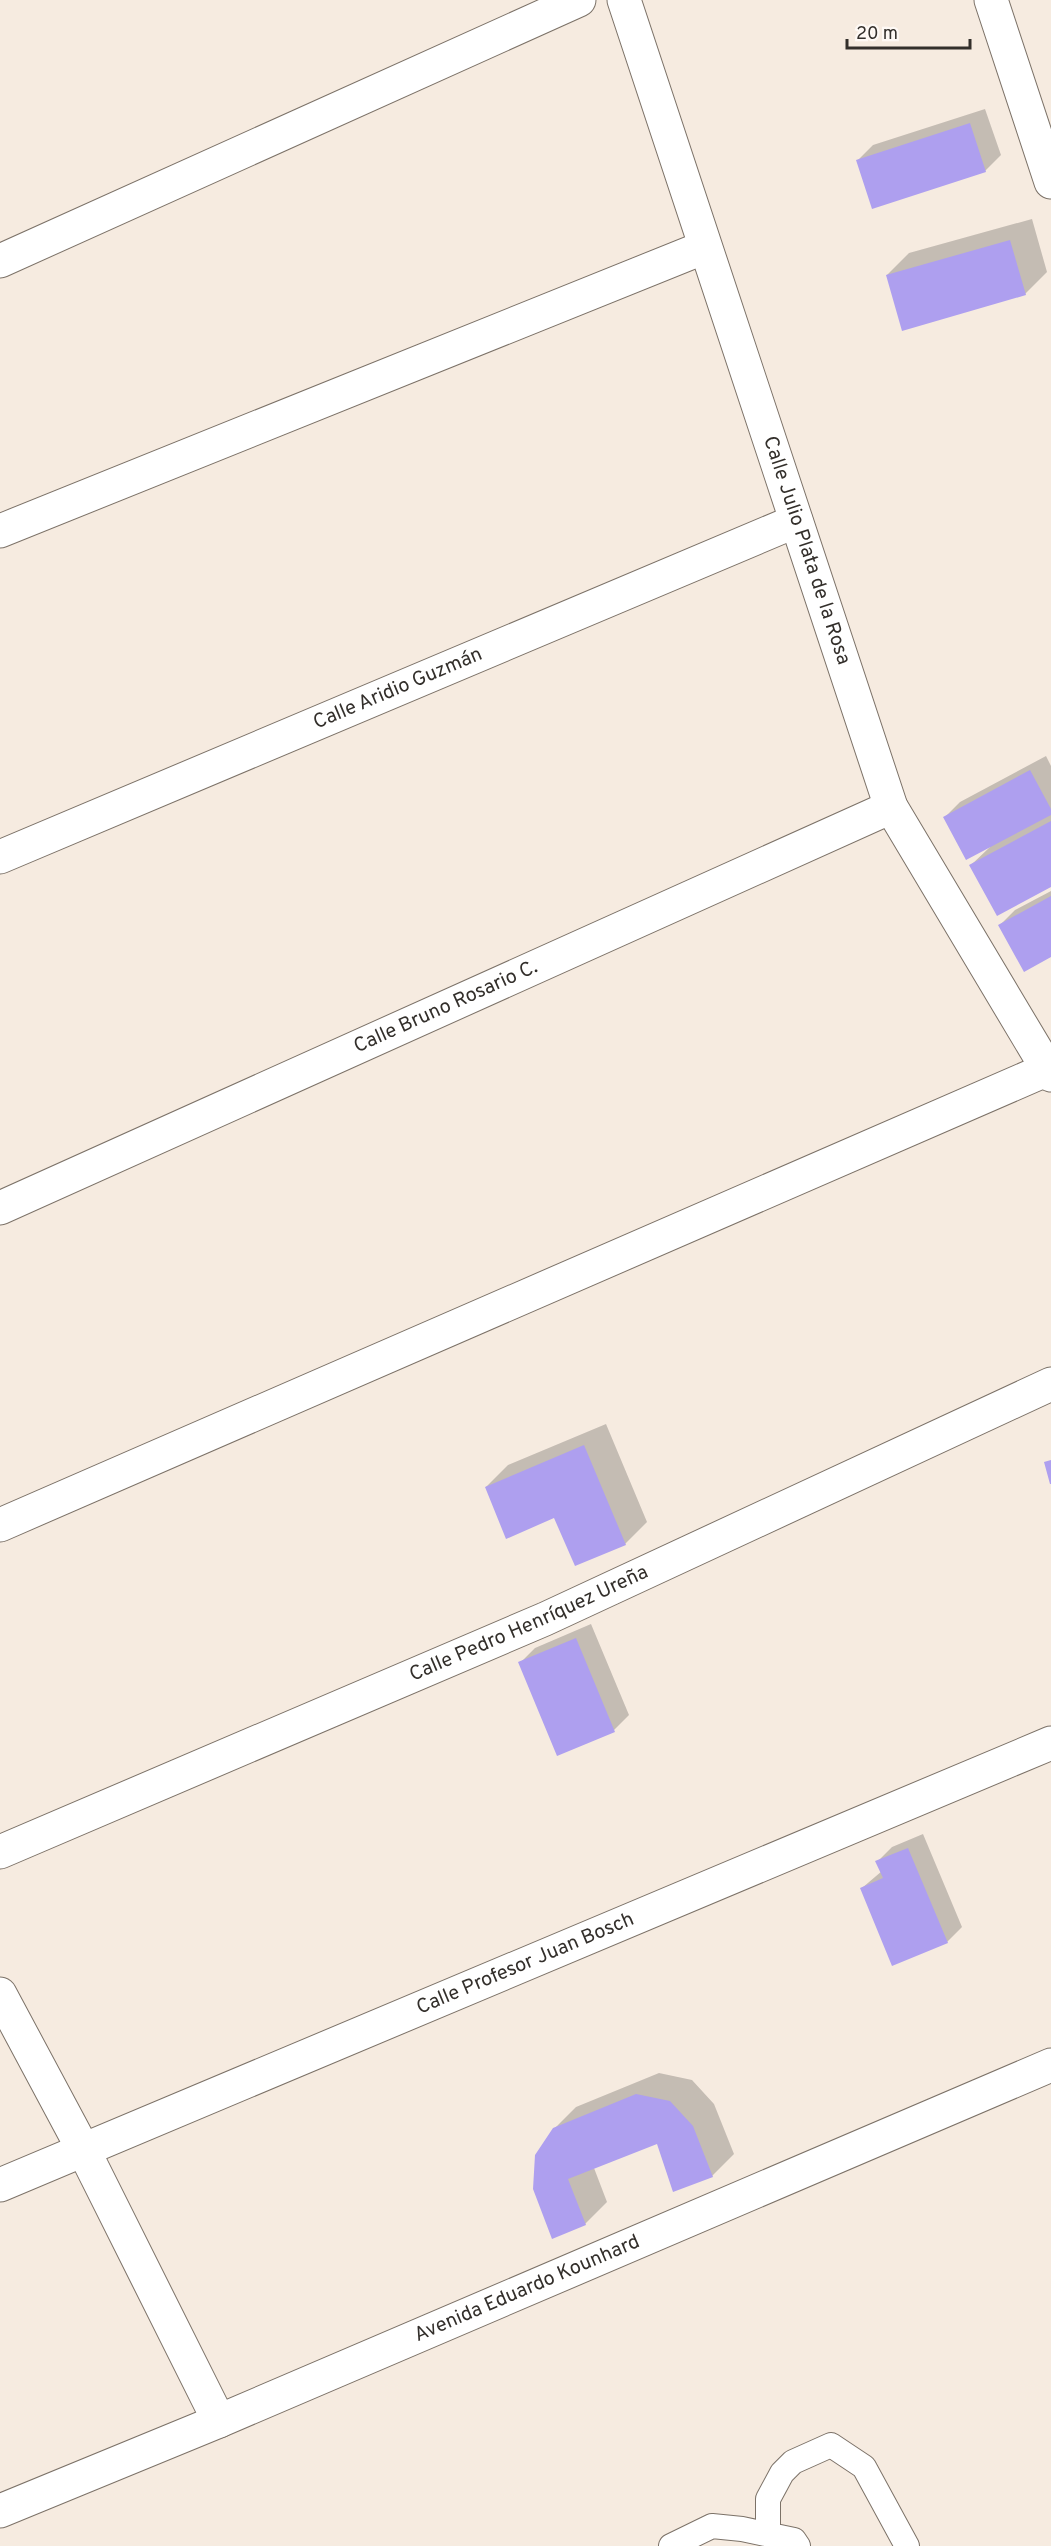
<svg xmlns="http://www.w3.org/2000/svg" width="1051" height="2546" font-family="Overpass,sans-serif">
<style>
.shadow{fill:#0003}
.building{fill:#ae9fef}
.lines{fill:none;stroke-linecap:round;stroke-linejoin:round}
.service-casing{stroke:#7c7268;stroke-width:26}
.minor-casing{stroke:#7c7268;stroke-width:35}
.service{stroke:#fff;stroke-width:24}
.minor{stroke:#fff;stroke-width:33}
.labels{text-anchor:middle;dominant-baseline:central;stroke-width:6;stroke-linejoin:round;paint-order:stroke}
.street-label{font-size:20px;fill:#332f2b;stroke:#fef9f5}
</style>
<rect width="100%" height="100%" fill="#f6ebe0"/>
<path class="shadow" d="M985 109 1001 155 985 171 858 160 873 145Z
M1032 219 1047 272 1025 294 887 275 909 253Z
M1046 756 1051 766V886L971 865 990 847 945 817 960 802Z
M1051 891V956L1000 925 1015 910Z
M606 1424 647 1522 625 1544 486 1487 508 1465Z
M591 1624 629 1715 614 1730 520 1663 535 1648Z
M923 1834 962 1927 947 1942 862 1888 882 1871 877 1862 892 1847Z
M659 2073 692 2080 714 2104 734 2154 712 2176 658 2142 594 2168 607 2202 585 2224 553 2237 554 2129 576 2107Z"/>
<path class="building" d="M970 123 986 172 872 209 856 160Z
M1010 240 1026 295 902 331 886 275Z
M1030 770 1051 809V815L966 860 943 817Z
M1051 821V887L997 916 969 865Z
M1051 896V957L1024 972 998 925Z
M584 1445 626 1545 575 1566 554 1518 506 1539 485 1487Z
M1051 1460V1484H1050L1044 1462Z
M576 1638 615 1732 557 1756 518 1662Z
M908 1848 948 1943 892 1966 860 1888 883 1878 875 1861Z
M636 2094 670 2101 693 2126 713 2177 673 2192 657 2144 568 2179 586 2225 552 2239 533 2189 535 2155 553 2128Z"/>
<g class="lines">
<defs>
<path id="service" d="M768 2534V2499L782 2473 793 2462 831 2445 864 2467 907 2546
M671 2546 712 2526 742 2529 794 2540 798 2546"/>
<g id="minor">
<path id="s1" d="M624 0 891 807 1051 1075"/>
<path d="M991 0 1051 182"/>
<path d="M0 261 579 0"/>
<path d="M0 531 705 247"/>
<path id="s2" d="M0 857 796 521"/>
<path id="s3" d="M0 1208 891 807"/>
<path d="M0 1525 1048 1069"/>
<path id="s4" d="M0 1852 545 1619 1051 1384"/>
<path d="M0 1994 84 2151 219 2421"/>
<path id="s5" d="M0 2185 1051 1743"/>
<path id="s6" d="M0 2511 219 2421 1051 2065"/>
</g>
</defs>
<use href="#service" class="service-casing"/>
<use href="#minor" class="minor-casing"/>
<use href="#service" class="service"/>
<use href="#minor" class="minor"/>
</g>
<g class="labels">
<g class="street-label">
<text stroke="none"><textPath href="#s1" startOffset="580">Calle Julio Plata de la Rosa</textPath></text>
<text stroke="none"><textPath href="#s2" startOffset="432">Calle Aridio Guzmán</textPath></text>
<text stroke="none"><textPath href="#s3" startOffset="489">Calle Bruno Rosario C.</textPath></text>
<text stroke="none"><textPath href="#s4" startOffset="576">Calle Pedro Henríquez Ureña</textPath></text>
<text stroke="none"><textPath href="#s5" startOffset="570">Calle Profesor Juan Bosch</textPath></text>
<text stroke="none"><textPath href="#s6" startOffset="572">Avenida Eduardo Kounhard</textPath></text>
</g>
</g>
<path d="M847 39v9h123v-9" fill="none" stroke="#332f2b" stroke-width="3"/>
<text x="856" y="39" font-size="18" fill="#332f2b" stroke="#fef9f5" stroke-width="4.5" paint-order="stroke">20 m</text>
</svg>
